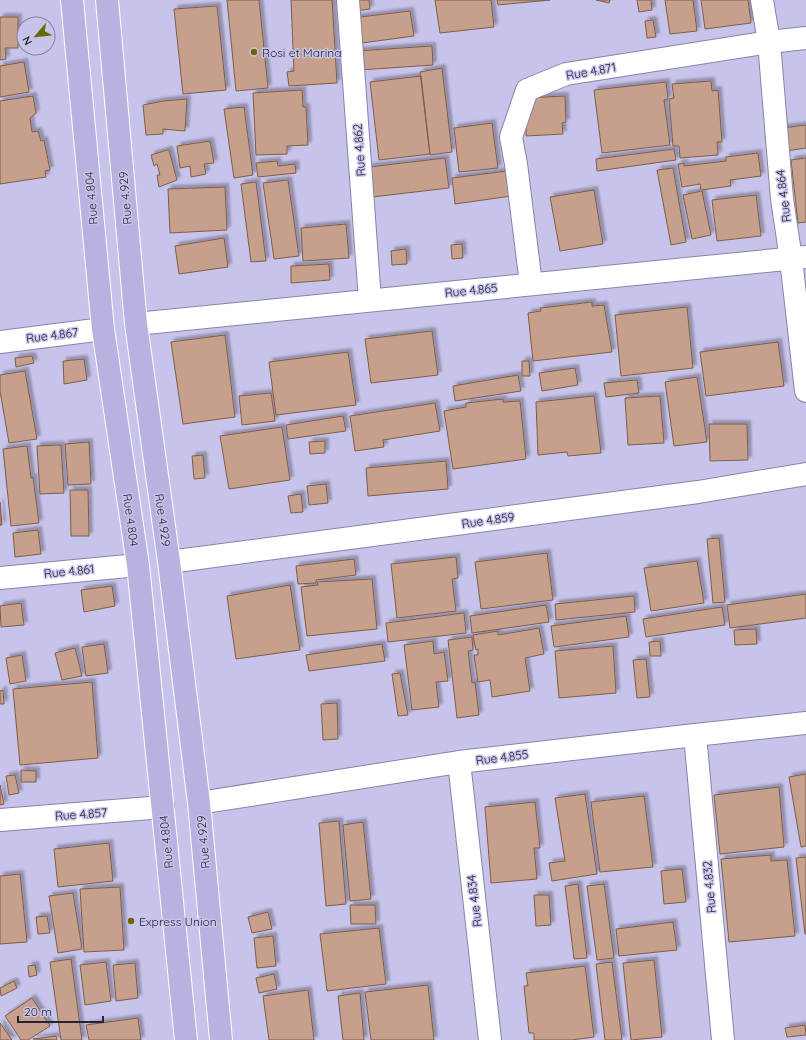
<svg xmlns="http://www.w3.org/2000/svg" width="806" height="1040" font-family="Quicksand,sans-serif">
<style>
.building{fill:#c7a08c;stroke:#7f5c49;filter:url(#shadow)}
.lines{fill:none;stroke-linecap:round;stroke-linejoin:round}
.street-casing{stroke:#8783a8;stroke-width:24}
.primary-casing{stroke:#fff;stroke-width:24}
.street{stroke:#fff;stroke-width:22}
.primary{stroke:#b9b2e1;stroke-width:22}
.poi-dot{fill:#696802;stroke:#c7c4eb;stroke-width:1.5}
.labels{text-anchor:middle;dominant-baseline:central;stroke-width:3;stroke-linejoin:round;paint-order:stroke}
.poi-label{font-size:12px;fill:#262433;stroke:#c7c4eb;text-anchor:start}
.street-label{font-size:12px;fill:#262433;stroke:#c7c4eb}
</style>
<defs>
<filter id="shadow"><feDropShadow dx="3.5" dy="-3.5" stdDeviation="1" flood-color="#0004"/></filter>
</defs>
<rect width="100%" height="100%" fill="#c7c4eb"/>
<path class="building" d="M227 0H259L268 88 236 91Z
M291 0H332L337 83 289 86 287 72 294 71Z
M353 0H369L370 9 355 11Z
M435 0H491L494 27 440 33Z
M497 0H550L498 5Z
M596 0H610L609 3Z
M637 0H651L652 10 639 12Z
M665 0H693L697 31 670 34Z
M701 0H748L751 23 705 29Z
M217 6 226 90 183 94 174 9Z
M410 11 414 36 354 44 352 18Z
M0 17H18V48H5L6 59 0 60Z
M653 20 656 37 647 38 645 21Z
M432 46 433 65 359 70 357 51Z
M24 62 29 92 0 97V66Z
M442 68 452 152 430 155 420 72Z
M421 76 430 154 379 160 370 82Z
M711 81 712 91 718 90 722 142H717L718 155 680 158 679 146H673L669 99 674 98 672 84Z
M666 82 668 99 664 100 670 145 602 153 594 90Z
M302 90 303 107H306L308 145 287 146V154L256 155 253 93Z
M33 96 36 113 30 118 32 132 38 131 41 141 44 140 50 170 45 171 46 177 0 184V101Z
M565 96 566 122 562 123 563 134 526 136V98Z
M187 99 185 131 163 129V134L146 135 143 105 163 101Z
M244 107 253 175 234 178 224 109Z
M492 123 498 168 459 172 454 128Z
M806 125V148L786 151 783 128Z
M210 141 214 163 204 164 206 174 191 177 190 166 180 168 177 146Z
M674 149 676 160 597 171 596 159Z
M167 150H169L177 180 159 187 157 175H160L157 164 154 166 151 155Z
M758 153 761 176 730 180 731 186 701 190 700 184 682 187 678 164 684 163V166L726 161V157Z
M445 158 449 188 372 197 369 167Z
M806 158V222L798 223 791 160Z
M277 161 278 166 295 164 296 173 258 177 256 163Z
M673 168 686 242 671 245 657 170Z
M515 170 518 195 455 204 452 178Z
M288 180 299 256 274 259 263 183Z
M256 182 266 261 251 262 241 184Z
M225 187 227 230 170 233 168 189Z
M594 190 603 244 560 251 550 197Z
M702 191 711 235 692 239 683 195Z
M756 195 761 236 717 241 712 200Z
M346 224 349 258 303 261 301 228Z
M224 238 228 267 179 274 175 246Z
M462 244 463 258 452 259 451 245Z
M406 249 407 264 392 265 391 251Z
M329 264 330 280 291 283V266Z
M592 302V306L604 305 612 352 533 361 528 313 541 311 540 308Z
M687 307 693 368 621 376 615 315Z
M432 331 438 375 371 383 365 339Z
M225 335 235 417 183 424 171 342Z
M778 342 784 386 706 396 700 352Z
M348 352 356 405 276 415 269 362Z
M32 356 34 363 16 367 15 358Z
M84 359 87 380 64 384 63 361Z
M522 361H529L530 376H522Z
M575 368 578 385 542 391 539 373Z
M25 371 37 439 9 443 0 391V375Z
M518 375 521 391 455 401 453 386Z
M697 377 707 442 674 446 665 382Z
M637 380 639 393 606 397 604 383Z
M271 393 275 421 242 425 239 396Z
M594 396 601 453 568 456 567 452 538 455 536 402Z
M660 396 664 443 628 445 625 398Z
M503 399V402L520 401 526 459 453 469 444 411 466 407V403Z
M435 403 440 431 383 440 384 447 355 451 350 416Z
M343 416 346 431 288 439 286 425Z
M709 424H747L748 460 710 461Z
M282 427 290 480 229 489 220 436Z
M325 441V453L310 454 309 442Z
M89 442 91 484 68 485 65 444Z
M61 445 64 493 40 494 37 446Z
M27 446 31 478 33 477 39 523 11 526 3 449Z
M203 455 205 478 194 479 192 456Z
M446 461 448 489 368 496 366 468Z
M326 484 328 503 309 505 307 486Z
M70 490H88L89 536H71Z
M301 494 303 512 291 513 288 496Z
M0 502 2 525H0Z
M38 530 41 554 15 557 13 533Z
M719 538 725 602 713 603 707 539Z
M547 553 553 600 481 609 475 562Z
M456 557 458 578 452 579 456 611 397 618 391 564Z
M354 559 356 575 316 580V583L298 584 296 566Z
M697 561 704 603 651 611 644 568Z
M372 579 377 629 307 636 301 587 318 585 317 582Z
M290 585 300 650 236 659 227 596Z
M112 586 115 606 84 612 81 590Z
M806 594V618L730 628 727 605Z
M634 596 635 612 556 620 555 604Z
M21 603 24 625 1 627 0 606Z
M546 605 549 622 472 633 470 616Z
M722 607 725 625 646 637 643 619Z
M464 613 466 633 388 642 386 623Z
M626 616 629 637 554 647 551 626Z
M539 628 544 654 525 658 530 691 492 697 490 680 478 682 474 655H478V649L476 650 473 635 498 631V635Z
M756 629 757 644 735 645 734 630Z
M472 637 473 650 468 651 472 683 475 682 479 715 457 718 448 640Z
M433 641 434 654 444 652 448 681 436 682 439 707 412 710 404 645Z
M660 641 661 656H650L649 642Z
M104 644 108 673 86 676 82 647Z
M382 644 385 661 309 671 306 655Z
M613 646 616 693 559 698 555 651Z
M75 648 82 676 62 680 55 653Z
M22 655 26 681 10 684 6 658Z
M646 659 650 697 637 698 633 660Z
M400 673 408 715 398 716 392 674Z
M92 682 98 758 20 765 13 689Z
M3 690 4 704H0V691Z
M337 703 338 739 323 740 321 704Z
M21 770 36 771V782H21Z
M806 774V846L801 847 789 777Z
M15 775 19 793 9 795 6 776Z
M0 785 4 804 0 805Z
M779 787 784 847 720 854 714 795Z
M585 794 597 874 552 881 549 863 565 861 555 798Z
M644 796 653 867 600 872 591 802Z
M535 802 540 848H534L537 879 491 883 485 807Z
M339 821 346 904 326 906 319 823Z
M363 822 371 899 350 901 343 825Z
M109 843 113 881 58 887 54 849Z
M771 855V861L787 860 795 936 729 942 721 859Z
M806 857V934H805L796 858Z
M682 869 686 902 664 904 661 871Z
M20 874 27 942 0 944V876Z
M578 884 587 958 574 959 565 886Z
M604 884 614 958 597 960 587 886Z
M120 887 124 950 84 952 80 889Z
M73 893 82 949 58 953 49 896Z
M534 895H549L551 925 536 926Z
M350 905H375L376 924H351Z
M268 912 272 929 252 933 248 917Z
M47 916 50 933 38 934 36 917Z
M673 922 677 950 619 956 616 929Z
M379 928 386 984 327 991 320 934Z
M273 936 276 966 257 968 254 938Z
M71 959 82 1040H61L50 962Z
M654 960 662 1037 631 1040 623 963Z
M106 962 111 1001 85 1005 80 965Z
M612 962 622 1040H605L596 964Z
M135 963 138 998 116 1001 113 965Z
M35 965 37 975 29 977 28 966Z
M585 966 594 1037 572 1040H534V1033H529L524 986H528L526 973Z
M274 974 277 989 259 993 256 978Z
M14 981 17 988 1 996 0 988Z
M428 985 434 1040H371L365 992Z
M308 990 314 1040H269L263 996Z
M360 993 364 1040H343L338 996Z
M32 998 50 1026 28 1040H21L5 1016Z
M138 1018 141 1040H89L86 1025Z
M0 1023 12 1040H0Z
M805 1025 806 1035 787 1037 785 1028Z
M56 1036 57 1040 33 1039Z"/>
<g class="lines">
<defs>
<path id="street" d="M348 0 370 300
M762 0 769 42 782 199 791 259 806 391
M531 284 516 164 511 137 527 90 566 74 769 42 806 38
M136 324 806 257
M0 342 103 329
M169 562 698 492 806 474
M0 578 138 565
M695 735 723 1040
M459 762 490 1040
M199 803 459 762 695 735 806 723
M0 820 163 807"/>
<path id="primary" d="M72 0 103 329 138 565 186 1040
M107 0 136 324 169 562 199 803 221 1040"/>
</defs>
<use href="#street" class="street-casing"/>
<use href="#primary" class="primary-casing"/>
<use href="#street" class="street"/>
<use href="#primary" class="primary"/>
</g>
<g class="poi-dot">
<circle cx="254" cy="52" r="4"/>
<circle cx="131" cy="921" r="4"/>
</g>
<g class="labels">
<g class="poi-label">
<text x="262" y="52">Rosi et Marina</text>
<text x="139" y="921">Express Union</text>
</g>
<g class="street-label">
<text transform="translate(591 71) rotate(-10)">Rue 4.871</text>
<text transform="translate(359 150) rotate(-94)">Rue 4.862</text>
<text transform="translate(783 196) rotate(-97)">Rue 4.864</text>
<text transform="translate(91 198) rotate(-95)">Rue 4.804</text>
<text transform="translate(125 198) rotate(-95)">Rue 4.929</text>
<text transform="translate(471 290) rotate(-6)">Rue 4.865</text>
<text transform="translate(52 335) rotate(-7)">Rue 4.867</text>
<text transform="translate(131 520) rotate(82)">Rue 4.804</text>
<text transform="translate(163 520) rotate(82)">Rue 4.929</text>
<text transform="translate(488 520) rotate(-8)">Rue 4.859</text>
<text transform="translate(69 571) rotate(-6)">Rue 4.861</text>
<text transform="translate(502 757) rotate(-7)">Rue 4.855</text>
<text transform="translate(81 814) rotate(-4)">Rue 4.857</text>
<text transform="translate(166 842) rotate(-96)">Rue 4.804</text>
<text transform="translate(203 842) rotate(-95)">Rue 4.929</text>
<text transform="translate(709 887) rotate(-95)">Rue 4.832</text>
<text transform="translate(474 901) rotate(-97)">Rue 4.834</text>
</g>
</g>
<g transform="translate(36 36) rotate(242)"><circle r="19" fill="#c7c4eb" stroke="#8784a1"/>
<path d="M0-3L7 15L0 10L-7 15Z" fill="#696802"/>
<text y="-6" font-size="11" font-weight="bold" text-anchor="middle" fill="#262433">N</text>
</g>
<path d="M18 1016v6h85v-6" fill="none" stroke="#262433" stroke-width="2"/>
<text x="24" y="1016" font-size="12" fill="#262433" stroke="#c7c4eb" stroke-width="3" paint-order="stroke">20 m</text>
</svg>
